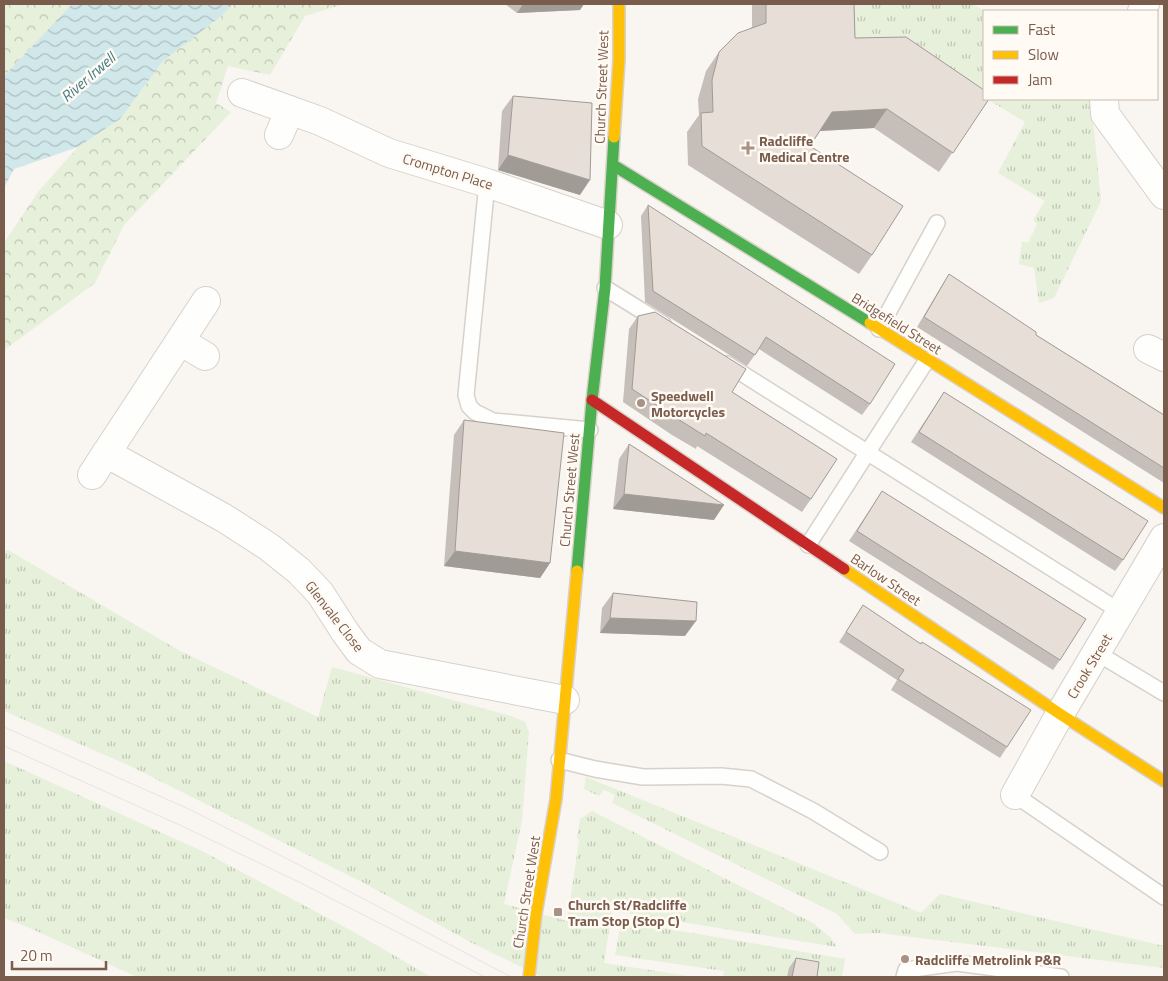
<svg xmlns="http://www.w3.org/2000/svg" width="1168" height="981" font-family="'Titillium Web',sans-serif">
<style>
.grass{fill:url(#grass-tufts)}
.forest{fill:url(#forest-crowns)}
.water{fill:url(#water-waves)}
.lines{fill:none;stroke-linecap:round;stroke-linejoin:round}
.lane-casing{stroke:#d7d1cb;stroke-width:18}
.street-casing{stroke:#d7d1cb;stroke-width:30}
.fast-casing{stroke:#d9d2cb;stroke-width:14}
.slow-casing{stroke:#d9d2cb;stroke-width:14}
.jam-casing{stroke:#d9d2cb;stroke-width:14}
.lane{stroke:#fefefd;stroke-width:15}
.street{stroke:#fefefd;stroke-width:28}
.fast{stroke:#4caf50;stroke-width:11}
.slow{stroke:#ffc107;stroke-width:11}
.jam{stroke:#c62828;stroke-width:11}
.tram{stroke:#e6e3e7;stroke-width:1}
.wall{fill:#c6bfb9}
.shaded-wall{fill:#a19b96}
.building{fill:#e6ded7;stroke:#a19b96}
.poi-dot{fill:#a69286;stroke:#fffaf3;stroke-width:2}
.labels{text-anchor:middle;dominant-baseline:central;stroke-width:5;stroke-linejoin:round;paint-order:stroke}
.street-label{font-size:14px;fill:#7a5c4d;stroke:#fffaf3}
.poi-label{font-size:14px;font-weight:bold;fill:#7a5c4d;stroke:#fffaf3;text-anchor:start}
.water-label{font-size:15px;font-style:italic;fill:#437c86;stroke:#fffaf3}
</style>
<defs>
<pattern id="grass-tufts" width="24" height="20" patternUnits="userSpaceOnUse" patternTransform="scale(1.25)"><rect width="24" height="20" fill="#e7f0db"/><path d="M3 7l-1-3M5 7V3M7 7l1-3M15 17l-1-3M17 17v-4M19 17l1-3" fill="none" stroke="#c0c6b4"/></pattern>
<pattern id="forest-crowns" width="20" height="18" patternUnits="userSpaceOnUse" patternTransform="scale(1.25)"><rect width="20" height="18" fill="#e7f0db"/><path d="M2 6a3 3 0 1 1 6 0M12 15a3 3 0 1 1 6 0" fill="none" stroke="#c0c6b4"/></pattern>
<pattern id="water-waves" width="16" height="10" patternUnits="userSpaceOnUse" patternTransform="scale(1.25)"><rect width="16" height="10" fill="#d0e8ea"/><path d="M0 5q4-4 8 0t8 0" fill="none" stroke="#aebfc0"/></pattern>
</defs>
<rect width="100%" height="100%" fill="#f9f5f0"/>
<path class="grass" d="M841 4H973L985 11 984 97 841 50Z
M987 99H1091L1101 201 1054 298 1039 303 1034 268 1019 264 1022 241 1028 243 1037 224 1033 220 1045 201 998 173 1025 122Z
M8 550 180 651 318 717 332 667 511 716 525 722 529 732 522 821 504 904 567 921 579 841 577 837 580 819 592 811 813 923 830 937 837 947 612 911 604 963 695 977H542L470 942 364 883 128 765 4 711V551Z
M4 761 202 851 352 931 431 977H137L32 929 4 918Z
M586 777 921 913 940 894 1164 946V968L879 933 855 934 837 914 612 803 615 795 604 790 599 796 584 789Z
M621 921 845 959 842 977H723L724 971 615 955Z"/>
<path class="forest" d="M4 4H72L4 76Z
M233 4H344L305 16 270 75 228 66 216 103 231 112 124 225 95 283 7 348 4 352V243L38 192 78 147 120 119 163 61 220 17Z"/>
<path class="water" d="M72 4H233L220 17 163 61 120 119 78 147 14 169 4 188V76Z"/>
<g class="lines">
<defs>
<path id="lane" d="M487 183 466 395 469 406 475 412 493 421 590 430
M605 288 663 324
M879 329 937 223
M727 364 1121 612
M808 545 927 360
M1097 653 1164 693
M559 760 595 769 643 777 721 776 751 779 813 811 880 852
M1015 795 1164 897
M904 977 906 970 957 963 1061 977"/>
<path id="street" d="M1142 11 1145 4
M242 93 320 121 389 153 487 183 608 225
M1104 99 1105 114 1164 195
M279 135 290 110
M180 341 205 356
M1148 349 1164 357
M106 453 224 518 269 547 299 571 320 593 345 632 359 651 380 664 565 700
M92 475 206 301
M1015 795 1060 714 1164 538"/>
<path id="fast" d="M613 165 870 323
M577 571 592 400 605 288 614 137"/>
<path id="slow" d="M614 137 619 60V4
M870 323 1164 508
M844 569 1060 714 1164 781
M529 977 536 914 556 799 577 571"/>
<path id="jam" d="M592 400 844 569"/>
</defs>
<use href="#lane" class="lane-casing"/>
<use href="#street" class="street-casing"/>
<use href="#fast" class="fast-casing"/>
<use href="#slow" class="slow-casing"/>
<use href="#jam" class="jam-casing"/>
<use href="#lane" class="lane"/>
<use href="#street" class="street"/>
<use href="#fast" class="fast"/>
<use href="#slow" class="slow"/>
<use href="#jam" class="jam"/>
<path class="tram" d="M4 727 191 810 309 870 511 977
M4 746 184 827 301 883 485 977"/>
</g>
<path class="wall" d="M505 4H584L580 10 517 13Z
M752 4H854L855 38 989 99 939 172 874 128 820 131 810 146 872 255 859 274 688 165 687 132 699 115 698 99 706 71 719 52 752 27Z
M513 96 580 195 498 170 502 111Z
M648 205 870 404 862 415 759 349 747 366 645 302 641 216Z
M949 274 1036 335 1164 415V483L917 327 942 285Z
M638 316 732 392 811 499 802 512 697 446 696 449 672 435 623 402 629 329Z
M944 392 1123 560 1115 571 911 442Z
M464 420 550 563 540 578 444 566 454 435Z
M629 444 714 520 613 509 619 459Z
M882 491 1060 660 1053 670 849 541Z
M613 593 685 636 600 633 602 608Z
M863 605 1007 747 1000 758 891 690 897 680 839 642Z
M796 958 817 977H787L789 968Z"/>
<path class="shaded-wall" d="M523 4H584L580 10 517 13Z
M887 109 874 128 819 131 832 112Z
M508 155 590 180 580 195 498 170Z
M624 494 724 505 714 520 613 509Z
M455 551 550 563 540 578 444 566Z
M610 618 696 621 685 636 600 633Z"/>
<path class="building" d="M766 4H854L855 38 906 37 984 90V99H989L953 153 887 109 832 112 810 146 903 206 872 255 702 146 701 113 713 112 712 80 719 52 738 33 766 23Z
M513 96 592 103 590 180 508 155Z
M648 205 895 364 870 404 766 337 755 355 653 291Z
M949 274 1036 332V335L1164 415V468L924 317Z
M655 312 746 369 732 392 837 459 811 499 706 433 705 436 681 421 632 389 638 316Z
M944 392 1148 521 1123 560 919 432Z
M464 420 564 433 550 563 455 551Z
M629 444 724 505 624 494Z
M882 491 1086 619 1060 660 857 531Z
M613 593 697 602 696 621 610 618Z
M863 605 921 644 922 642 1031 710 1007 747 898 679 904 670 846 632Z
M796 958 819 962 817 977H792Z"/>
<g class="poi-dot">
<path d="M745.5 140.5h5v5h5v5h-5v5h-5v-5h-5v-5h5z"/>
<circle cx="641" cy="403" r="5"/>
<rect x="553" y="907" width="10" height="10" rx="2.5"/>
<circle cx="905" cy="959" r="5"/>
</g>
<g class="labels">
<g class="street-label">
<text transform="translate(601 87) rotate(-88)">Church Street West</text>
<text transform="translate(448 171) rotate(17)">Crompton Place</text>
<text transform="translate(897 323) rotate(32)">Bridgefield Street</text>
<text transform="translate(569 490) rotate(-85)">Church Street West</text>
<text transform="translate(886 579) rotate(34)">Barlow Street</text>
<text transform="translate(335 616) rotate(52)">Glenvale Close</text>
<text transform="translate(1089 666) rotate(-59)">Crook Street</text>
<text transform="translate(526 892) rotate(-81)">Church Street West</text>
</g>
<g class="poi-label">
<text x="759" y="140">Radcliffe<tspan x="759" dy="16">Medical Centre</tspan></text>
<text x="651" y="395">Speedwell<tspan x="651" dy="16">Motorcycles</tspan></text>
<text x="568" y="904">Church St/Radcliffe<tspan x="568" dy="16">Tram Stop (Stop C)</tspan></text>
<text x="915" y="959">Radcliffe Metrolink P&amp;R</text>
</g>
<g class="water-label">
<text transform="translate(88 77) rotate(-41)">River Irwell</text>
</g>
</g>
<rect width="1168" height="981" fill="none" stroke="#7a5c4d" stroke-width="10"/>
<rect x="983" y="10" width="175" height="90" fill="#fffaf3" stroke="#cabbb1"/>
<rect x="993" y="26" width="25" height="8" fill="#4caf50" stroke="#cabbb1"/>
<text x="1028" y="35" font-size="15" fill="#7a5c4d">Fast</text>
<rect x="993" y="51" width="25" height="8" fill="#ffc107" stroke="#cabbb1"/>
<text x="1028" y="60" font-size="15" fill="#7a5c4d">Slow</text>
<rect x="993" y="76" width="25" height="8" fill="#c62828" stroke="#cabbb1"/>
<text x="1028" y="85" font-size="15" fill="#7a5c4d">Jam</text>
<path d="M12 961v8h94v-8" fill="none" stroke="#7a5c4d" stroke-width="2.5"/>
<text x="20" y="961" font-size="15" fill="#7a5c4d" stroke="#fffaf3" stroke-width="4" paint-order="stroke">20 m</text>
</svg>
